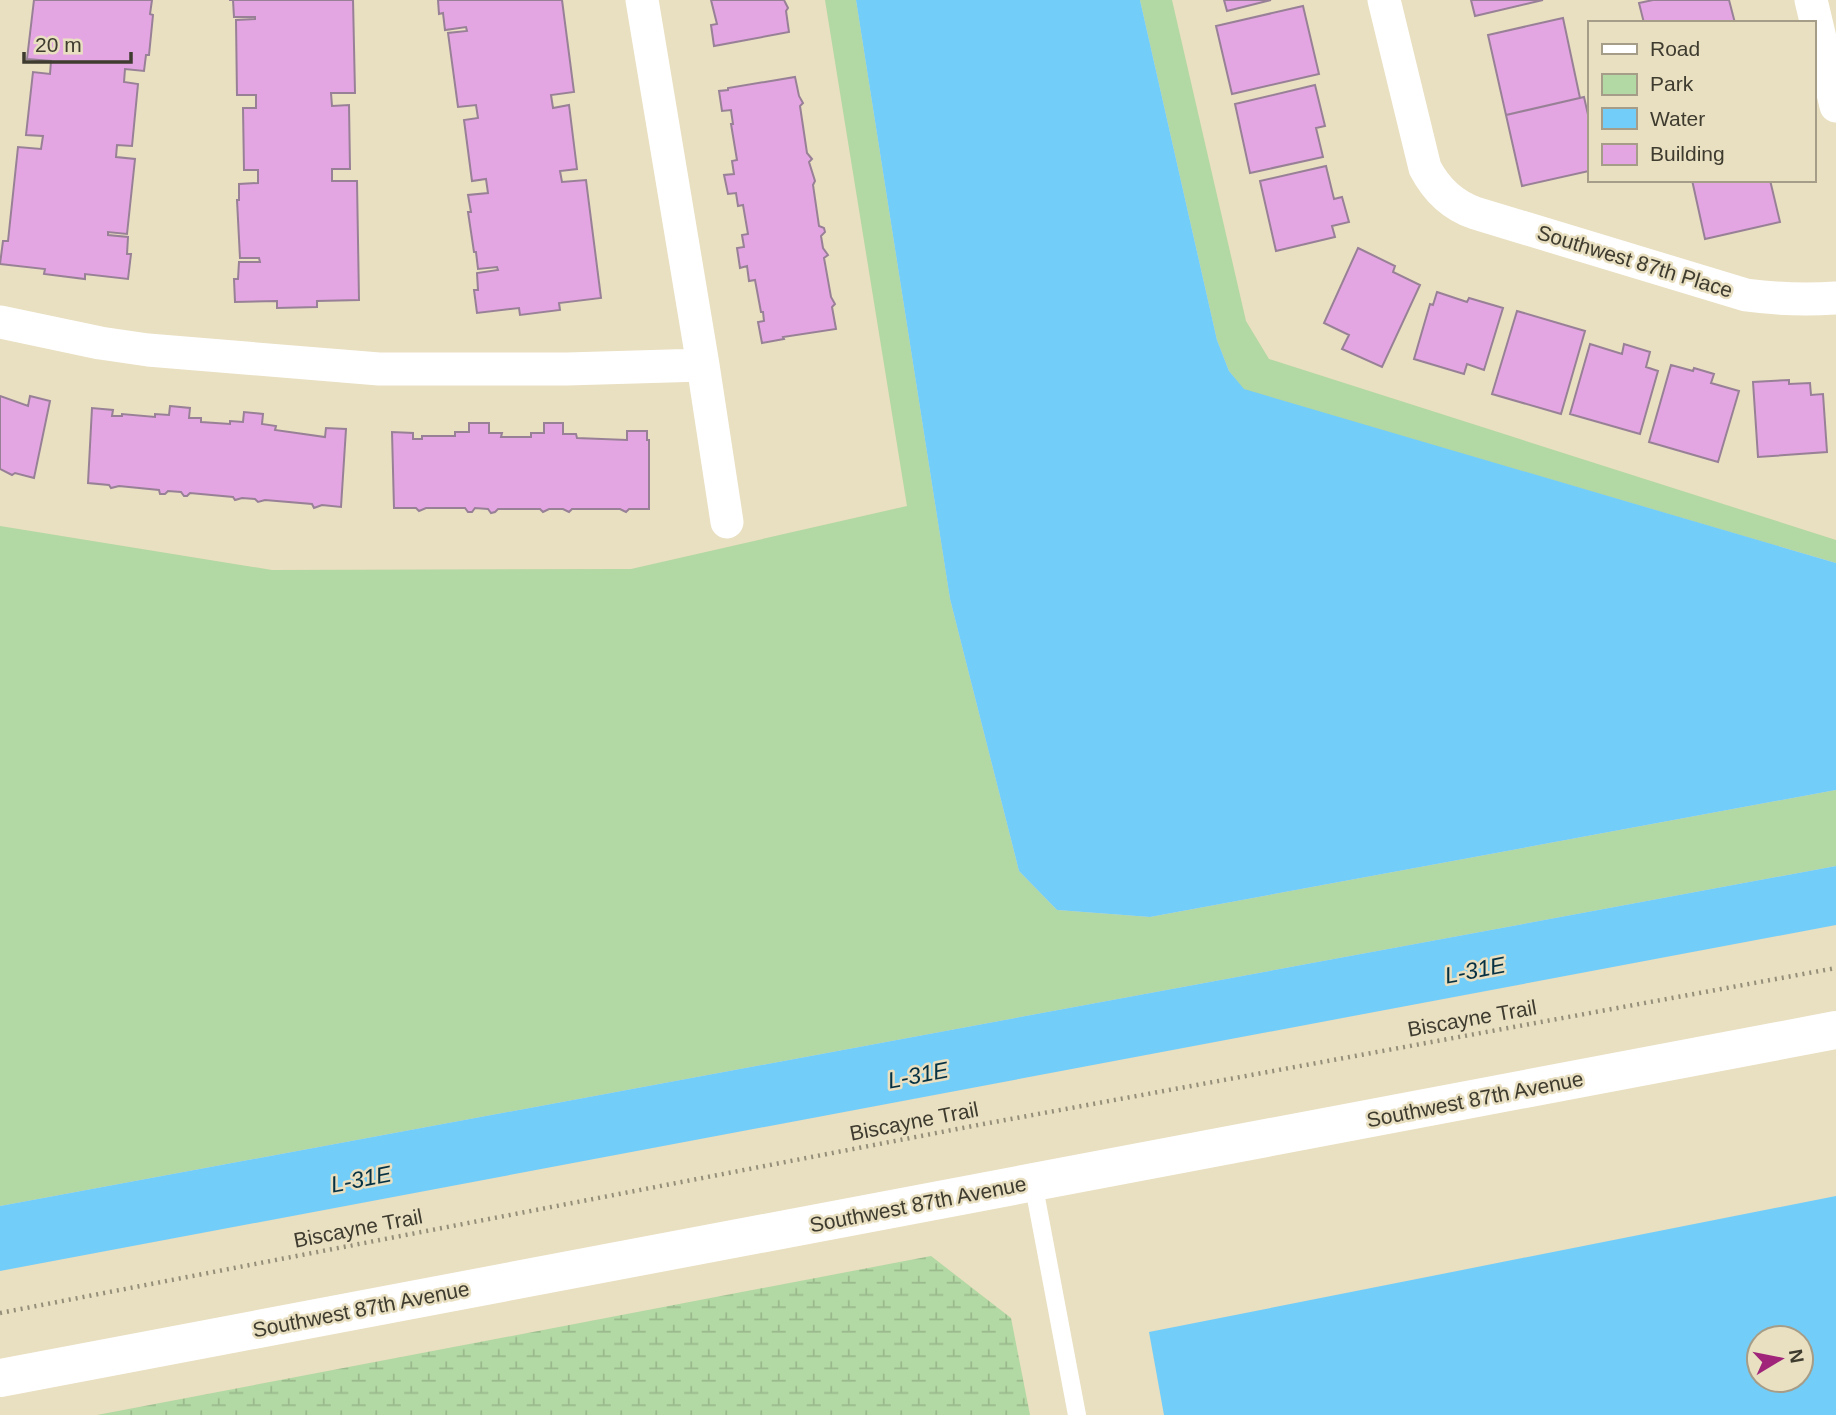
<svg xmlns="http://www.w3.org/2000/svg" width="1836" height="1415" font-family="Arial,sans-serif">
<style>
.green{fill:#b2d8a3}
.wetland{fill:url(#wetland-marsh)}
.water{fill:#73cdf9;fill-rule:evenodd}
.building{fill:#e4a6e2;stroke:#988197;stroke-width:2}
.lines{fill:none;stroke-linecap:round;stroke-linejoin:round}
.path{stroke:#958f7a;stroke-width:4.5;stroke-dasharray:2 5;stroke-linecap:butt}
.lane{stroke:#fff;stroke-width:18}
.street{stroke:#fff;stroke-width:33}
.secondary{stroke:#fff;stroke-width:38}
.labels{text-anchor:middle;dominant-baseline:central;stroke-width:5;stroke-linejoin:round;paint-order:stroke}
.street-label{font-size:21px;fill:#3e3b2f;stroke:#e9dfc1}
.water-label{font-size:23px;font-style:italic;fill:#063143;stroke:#e9dfc1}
</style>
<defs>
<pattern id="wetland-marsh" width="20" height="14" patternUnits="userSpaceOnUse" patternTransform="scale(1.75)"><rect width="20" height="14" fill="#b2d8a3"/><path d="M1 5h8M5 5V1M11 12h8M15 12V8" fill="none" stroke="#9aba8d"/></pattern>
</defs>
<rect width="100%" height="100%" fill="#e9dfc1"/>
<path class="green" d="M825 0H856L950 599 1019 871 1057 910 1150 917 1836 790V866L0 1206V526L272 570 631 569 907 506Z
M1140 0H1172L1246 321 1269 359 1836 540V563L1244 390 1229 371 1217 340Z"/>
<path class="wetland" d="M931 1256 1011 1318 1030 1415H97Z"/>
<path class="water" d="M856 0H1140L1217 340 1229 371 1244 389 1836 563V790L1150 917 1057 910 1019 871 950 599Z
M1836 866V925L0 1271V1206Z
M1836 1196V1415H1164L1149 1332ZM1801 1338V1380H1759V1338Z"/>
<path class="building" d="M34 0H152L150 14 153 15 149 55H146L144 71 125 69 124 82 138 84 132 146 117 145 116 157 135 159 127 234 108 232V235L128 237 127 254H131L128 279 85 274V279L44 274 45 269 0 264 3 241H8L18 147 41 149 43 136 26 135 33 72 50 74 51 61 27 59Z
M229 0H353L355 93H331L332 106 349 105 350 169H332V181H357L359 300 317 301V307L277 308V301L235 302 234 279H238L239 262H260L259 258H240L237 200H239V184L258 183V170H244L243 108H256V95H237L236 20 255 19V17H234L233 0Z
M438 0H562L574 92 551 95 553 108 569 105 577 169 560 171 562 182 586 180 601 298 559 303 560 310 520 315 519 308 477 313 474 290H478L477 273 498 270 497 267 478 269 476 252H474L468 212H471L468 195 488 193 486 179 472 181 464 120 478 118 476 105 458 107 448 33 467 31 466 27 445 30 443 13 439 14Z
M711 0H784L788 8 786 11 789 32 714 46 711 25 717 24Z
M1224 0H1271L1227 11Z
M1471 0H1543L1475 16Z
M1653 0H1729L1735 23H1644L1639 3Z
M1303 6 1319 74 1232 94 1216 26Z
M1563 18 1580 98 1506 115 1488 35Z
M795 77 799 96 803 103 800 106 807 153 812 159 809 162 815 181 813 185 819 226 824 228 825 232 821 236 823 248 828 255 824 258 831 297 835 304 832 307 836 329 783 337 784 339 762 343 758 322 764 321 763 312H761L755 280 749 281 747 266 740 268 737 248 744 247 742 235 748 234 743 205 738 206 736 193 728 194 724 175 734 174 732 161 737 160 731 124H733L731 110 722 111 719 91 728 90V88Z
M1315 85 1325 126 1316 128 1323 157 1250 173 1235 104Z
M1584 97 1589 119V171L1522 186 1506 115Z
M1326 166 1334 199 1342 197 1349 222 1332 226 1335 237 1276 251 1260 181Z
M1692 180H1770L1780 222 1705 239Z
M1358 248 1395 266 1393 272 1420 285 1382 367 1342 349 1349 335 1324 323Z
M1437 292 1467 302 1469 298 1503 308 1484 370 1467 364 1464 374 1414 359 1430 304 1433 305Z
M1517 311 1585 331 1561 414 1492 394Z
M1590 344 1622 354 1624 344 1650 352 1646 367 1658 371 1640 434 1570 414Z
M1671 365 1693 371 1694 368 1714 374 1711 383 1739 391 1718 462 1649 442Z
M1789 380V384L1810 383 1811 395 1823 394 1827 452 1758 457 1753 382Z
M0 396 28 406 30 396 50 401 34 478 15 473 12 475 0 469Z
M170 406 190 408 189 418H201V422L230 424V421L243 422 244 412 263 414 262 424 276 426 275 430 325 437 326 428 346 429 341 507 322 505 314 508 312 504 265 500 258 502 255 499 242 498 235 500 233 497 190 493 187 496H184L181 492 168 491 165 494H160L159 490 119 486 111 488 109 485 88 483 92 408 113 410 112 416H122V414L155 417V414L169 415Z
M469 423H489V433H502L501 437H531V433H544V423H563V434H576L577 438 627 440V431H647V440H649V509H629L626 512 620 509H572L569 512 563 509H549L543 512 540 509H498L495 512 491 513 488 509 475 508 472 512H468L465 508H426L419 511 416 508H394L392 432 413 433V439H422V436H455V432H469Z"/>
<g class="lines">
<path class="path" d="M0 1313 978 1125 1836 968"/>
<path class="lane" d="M1033 1182 1077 1415"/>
<path class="street" d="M642 0 703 365 727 522
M1384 0 1425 168C1436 189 1452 205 1475 213L1746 295C1776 299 1805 300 1836 298
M1811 0 1836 106
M0 322 100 343 148 350 379 369H567L703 365"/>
<path class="secondary" d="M0 1378 1836 1030"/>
</g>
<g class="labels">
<g class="street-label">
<text transform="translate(1635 261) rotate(17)">Southwest 87th Place</text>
<text transform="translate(1472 1018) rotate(-10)">Biscayne Trail</text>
<text transform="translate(1475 1099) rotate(-11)">Southwest 87th Avenue</text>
<text transform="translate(914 1121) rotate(-11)">Biscayne Trail</text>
<text transform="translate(918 1204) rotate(-11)">Southwest 87th Avenue</text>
<text transform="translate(358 1228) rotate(-11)">Biscayne Trail</text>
<text transform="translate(361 1309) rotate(-11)">Southwest 87th Avenue</text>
</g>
<g class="water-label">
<text transform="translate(1475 970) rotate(-11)">L-31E</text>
<text transform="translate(918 1075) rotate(-11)">L-31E</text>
<text transform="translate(361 1179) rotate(-11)">L-31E</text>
</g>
</g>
<rect x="1588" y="21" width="228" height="161" fill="#e9dfc1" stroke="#a59d87" stroke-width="2"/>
<rect x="1602" y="44" width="35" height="10" fill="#ffffff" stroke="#a59d87" stroke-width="2"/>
<text x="1650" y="56" font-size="21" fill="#3e3b2f">Road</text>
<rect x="1602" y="74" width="35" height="21" fill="#b2d8a3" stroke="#a59d87" stroke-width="2"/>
<text x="1650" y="91" font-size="21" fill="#3e3b2f">Park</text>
<rect x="1602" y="108" width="35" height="21" fill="#73cdf9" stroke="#a59d87" stroke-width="2"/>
<text x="1650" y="126" font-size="21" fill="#3e3b2f">Water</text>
<rect x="1602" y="144" width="35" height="21" fill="#e4a6e2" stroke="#a59d87" stroke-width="2"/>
<text x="1650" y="161" font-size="21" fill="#3e3b2f">Building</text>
<g transform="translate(1780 1359) rotate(80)"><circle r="33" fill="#e9dfc1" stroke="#a59d87" stroke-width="2"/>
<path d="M0-5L12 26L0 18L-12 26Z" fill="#a0257a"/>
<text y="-10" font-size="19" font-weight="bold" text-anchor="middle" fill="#3e3b2f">N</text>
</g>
<path d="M24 52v10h107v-10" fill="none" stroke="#3e3b2f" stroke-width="3.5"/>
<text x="35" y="52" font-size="21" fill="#3e3b2f" stroke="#e9dfc1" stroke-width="5" paint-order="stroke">20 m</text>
</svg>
